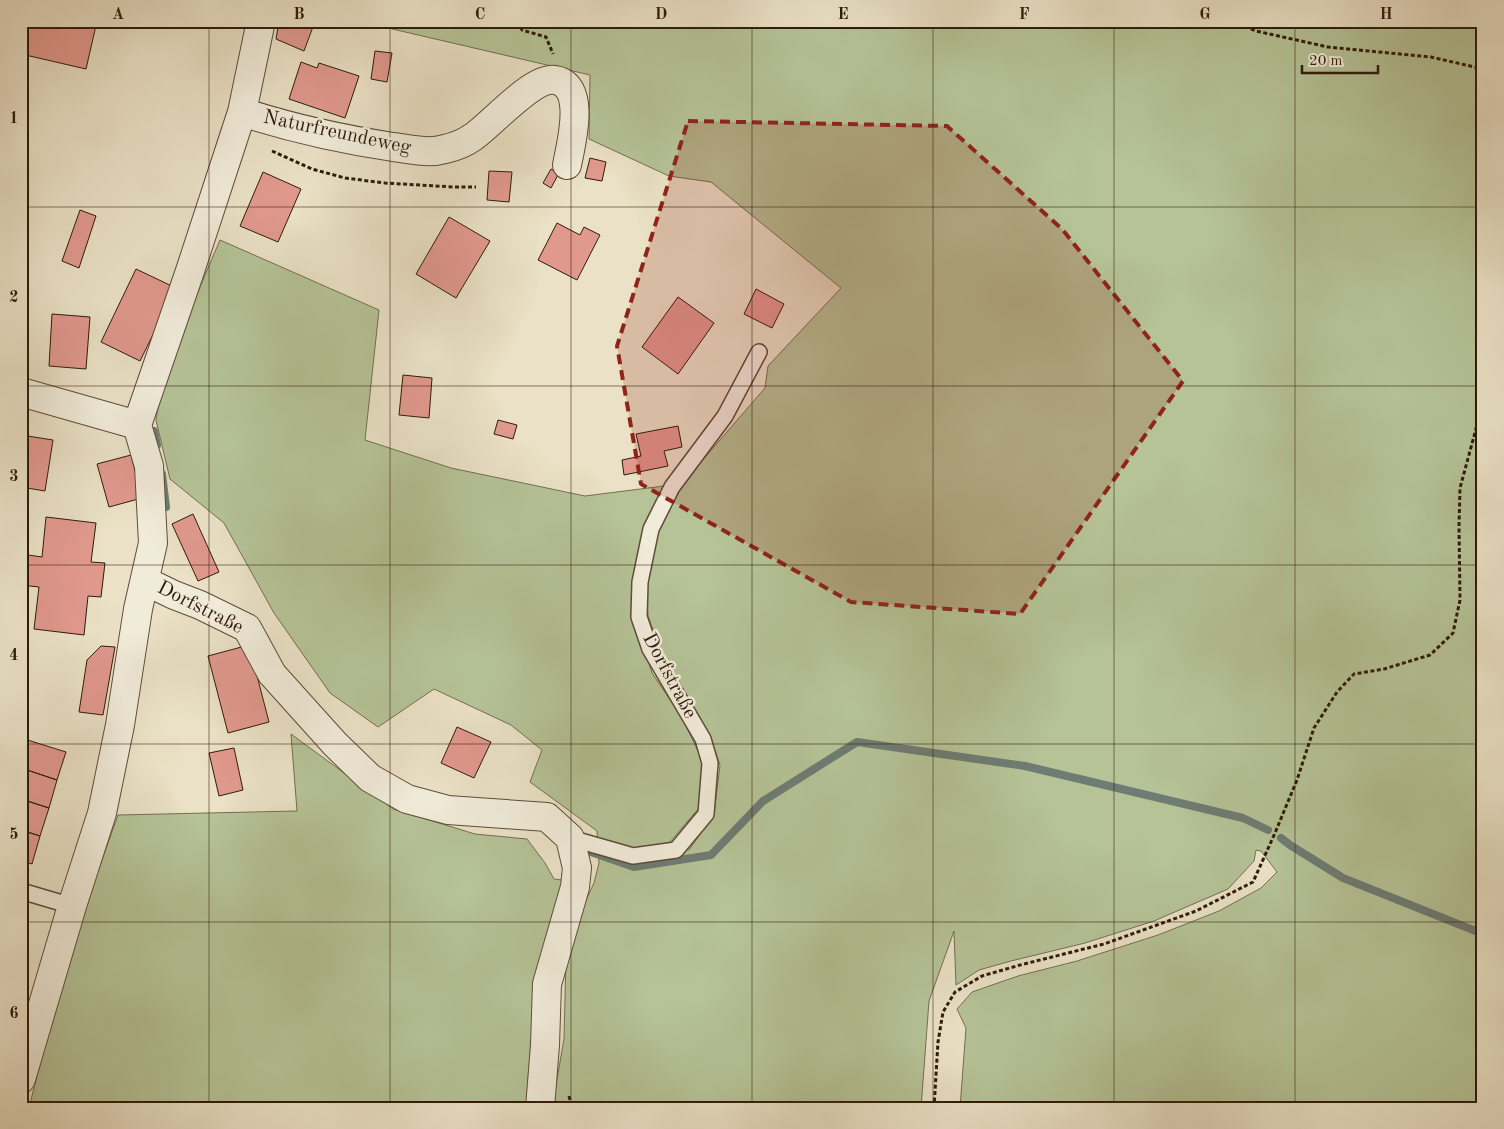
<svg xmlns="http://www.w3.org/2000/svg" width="1504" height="1129" font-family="'Old Standard TT',serif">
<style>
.green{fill:#b5c397;stroke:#726f50}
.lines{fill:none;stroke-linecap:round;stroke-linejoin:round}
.stream{stroke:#6e7c73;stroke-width:8}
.building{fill:#e1998e;stroke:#2f1b0a}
.service-casing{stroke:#5e4c39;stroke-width:18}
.minor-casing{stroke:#5e4c39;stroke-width:30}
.path{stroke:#2f1b0a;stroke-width:3;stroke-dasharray:4 2.5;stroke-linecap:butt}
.service{stroke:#f1ecda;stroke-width:15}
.minor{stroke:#f1ecda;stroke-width:28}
.marked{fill:#8f2418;fill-opacity:0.2;stroke:#8f2418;stroke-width:4;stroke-dasharray:10 6;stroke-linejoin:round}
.grid{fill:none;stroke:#2f1b0a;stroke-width:1;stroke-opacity:0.55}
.labels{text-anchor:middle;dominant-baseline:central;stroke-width:5;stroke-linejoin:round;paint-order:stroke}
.street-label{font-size:20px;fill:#2f1b0a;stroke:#f1ecda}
.neatline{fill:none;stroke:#2f1b0a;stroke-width:2}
.grid-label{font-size:16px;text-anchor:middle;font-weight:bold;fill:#2f1b0a}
</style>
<rect width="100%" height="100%" fill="#eae1c6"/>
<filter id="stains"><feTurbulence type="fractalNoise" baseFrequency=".004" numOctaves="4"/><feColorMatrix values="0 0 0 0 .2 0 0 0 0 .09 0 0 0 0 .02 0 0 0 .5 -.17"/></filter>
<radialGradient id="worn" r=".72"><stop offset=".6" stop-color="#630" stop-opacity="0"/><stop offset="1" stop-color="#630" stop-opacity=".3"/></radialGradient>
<path class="green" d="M358 21H1483V1108H960L966 1028 957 1009 972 992 1018 976 1077 961 1158 935 1219 911 1261 888 1277 872 1261 851 1256 850 1254 861 1228 889 1154 921 1085 943 1011 961 979 970 956 985 954 931 929 1001 921 1108H552L564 1039 566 958 579 915 594 883 599 863 597 831 530 782 542 750 511 725 434 689 378 727 330 693 274 613 224 523 170 479 156 420 164 371 220 240 379 310 365 440 451 468 585 496 664 486 644 525 634 575V616L652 673 681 716 701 757 704 786 699 808 669 843 689 850 714 814 720 765 713 745 684 699 664 660 648 616 646 589 649 558 660 527 681 485 765 388 768 366 841 288 711 182 669 176 589 139 590 75Z
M291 734 393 809 475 834 527 839 545 863 554 879 570 881 531 1108H29L65 964 118 815 297 811Z"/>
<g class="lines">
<path class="stream" d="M154 431 157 445
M162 474 166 507
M1281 838 1290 845 1343 878 1483 934
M582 849 634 867 711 855 763 801 857 742 1025 766 1243 818 1268 830"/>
</g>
<path class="building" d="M21 21H97L86 69 21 54Z
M279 21H307L314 24 304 51 276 39Z
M375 51 392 53 387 82 371 79Z
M301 62 317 68 319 63 359 76 345 118 289 99Z
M590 158 606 162 602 181 585 178Z
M551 169 559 173 551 188 543 183Z
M489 171 512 172 509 202 487 200Z
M263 172 301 189 278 242 240 226Z
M80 210 96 216 79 268 62 261Z
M449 217 490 241 456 298 416 274Z
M557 223 580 235 584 227 600 235 577 280 538 260Z
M136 269 176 288 140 361 101 342Z
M756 289 784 304 772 328 744 314Z
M678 297 714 323 678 374 642 347Z
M52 314 90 317 86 369 49 366Z
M403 375 432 378 429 418 399 415Z
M498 420 517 425 513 439 494 434Z
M678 426 682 447 664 451 668 466 624 475 622 460 641 456 636 434Z
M21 435 53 440 45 491 21 487Z
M131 455 142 498 109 507 97 464Z
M193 514 219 572 198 581 172 524Z
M46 517 96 523 91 562 105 563 101 597 88 596 84 635 34 629 39 587 21 585V554L42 557Z
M249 645 269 722 228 733 208 656Z
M101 646 115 647 103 715 79 712 87 660Z
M457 727 491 742 474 778 441 763Z
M21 738 66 752 57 780 21 768Z
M234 748 243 790 219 796 209 753Z
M21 768 57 780 49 808 21 799Z
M21 799 49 808 40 836 21 830Z
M21 830 40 836 32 864 21 860Z"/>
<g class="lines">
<defs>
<path id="service" d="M570 838 633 856 676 850 706 814 710 763 703 739 650 649 639 617 640 582 651 529 672 487 725 416 759 352
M21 891 72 906"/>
<path id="minor" d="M242 112C291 128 341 139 393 147 410 149 428 154 445 149 454 147 466 142 473 137 491 125 533 76 555 80 587 85 571 144 567 165
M21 392 137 425 149 466 153 543 138 609 120 725 102 813 72 906 21 1079
M137 425 190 271 242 112 261 21
M145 581 174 595 200 605 247 628 272 674 335 744 370 778 407 799 448 810 547 817 570 838 577 868 575 887 547 984 545 1045 540 1108"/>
</defs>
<use href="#service" class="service-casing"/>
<use href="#minor" class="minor-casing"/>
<path class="path" d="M519 21 522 30 546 37 553 54
M1233 21 1256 31 1328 47 1431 57 1483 69
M272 151 312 169 345 178 385 183 453 187H476
M569 1096 572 1108
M934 1108 938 1042 943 1012 955 992 982 976 1020 965 1104 944 1196 911 1253 882 1275 833 1297 780 1314 728 1337 692 1354 674 1384 669 1430 655 1453 633 1460 600 1459 526 1460 488 1483 403"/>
<use href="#service" class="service"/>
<use href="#minor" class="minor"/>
</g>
<path class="marked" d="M688 121 947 126 1062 229 1183 381 1020 614 851 602 641 484 617 346Z"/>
<path class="grid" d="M209 21V1108M390 21V1108M571 21V1108M752 21V1108M933 21V1108M1114 21V1108M1295 21V1108M21 207H1483M21 386H1483M21 565H1483M21 744H1483M21 922H1483"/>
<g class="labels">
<g class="street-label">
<text transform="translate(337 133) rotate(12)">Naturfreundeweg</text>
<text transform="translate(200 608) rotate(27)">Dorfstraße</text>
<text transform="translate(669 676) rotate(62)">Dorfstraße</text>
</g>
</g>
<rect width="1504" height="1129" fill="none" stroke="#eae1c6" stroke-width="55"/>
<path d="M1302 65v8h76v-8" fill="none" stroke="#2f1b0a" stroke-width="2.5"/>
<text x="1309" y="65" font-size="15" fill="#2f1b0a" stroke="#f1ecda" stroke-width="4" paint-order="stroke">20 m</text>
<rect x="28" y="28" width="1448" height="1074" class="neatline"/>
<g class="grid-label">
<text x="118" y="19">A</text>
<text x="299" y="19">B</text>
<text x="480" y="19">C</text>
<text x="661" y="19">D</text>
<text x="843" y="19">E</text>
<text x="1024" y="19">F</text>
<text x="1205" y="19">G</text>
<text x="1386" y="19">H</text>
<text x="14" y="123">1</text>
<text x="14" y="302">2</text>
<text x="14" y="481">3</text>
<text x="14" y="660">4</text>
<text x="14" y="839">5</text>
<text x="14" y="1018">6</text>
</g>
<rect width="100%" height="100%" filter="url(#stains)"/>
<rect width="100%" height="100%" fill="url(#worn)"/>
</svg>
